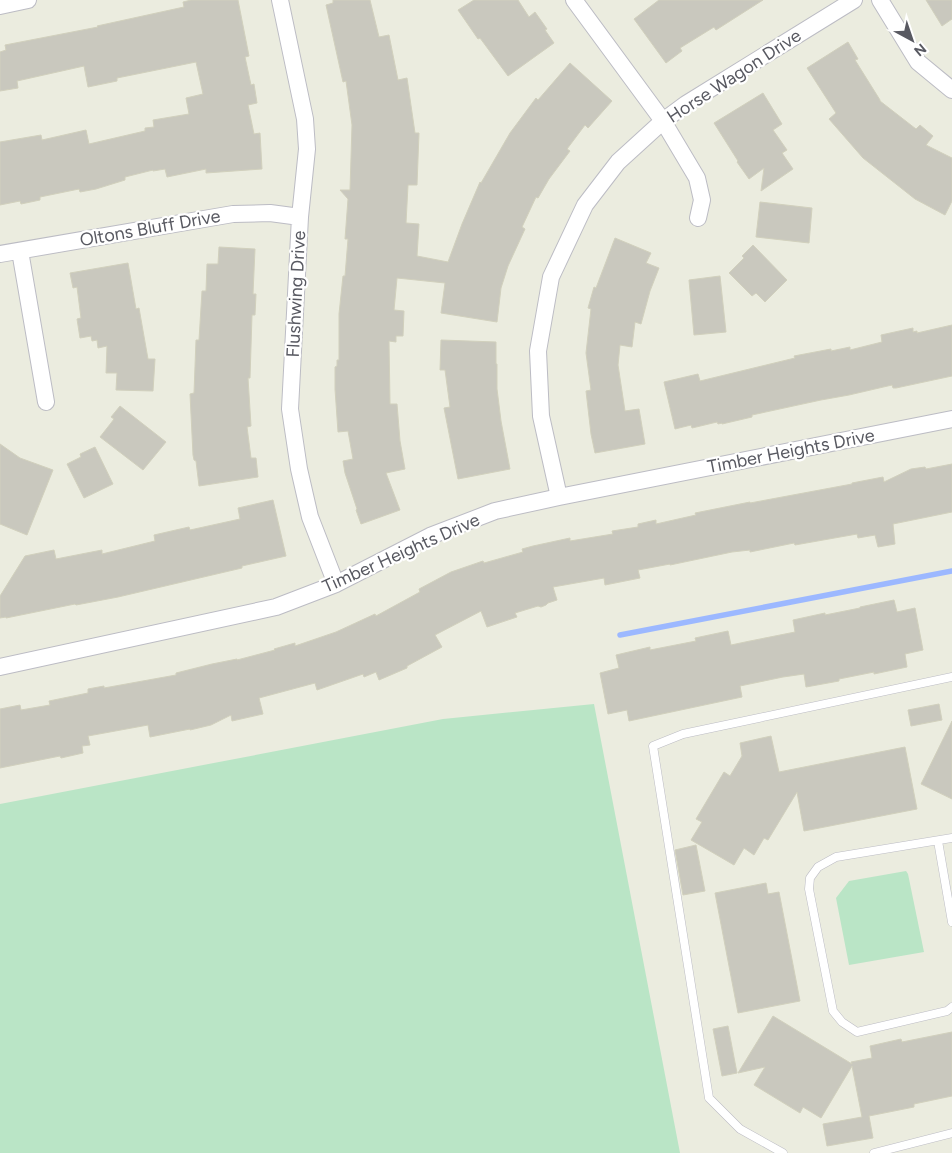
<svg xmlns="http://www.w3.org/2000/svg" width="952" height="1153" font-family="Figtree,sans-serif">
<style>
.green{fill:#bae5c6}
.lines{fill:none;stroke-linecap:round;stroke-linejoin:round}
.stream{stroke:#9cb8ff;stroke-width:5.5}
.building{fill:#c9c8be;stroke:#d1d0bd}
.lane-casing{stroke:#bcbcc4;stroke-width:9}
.street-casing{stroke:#bcbcc4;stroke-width:18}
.lane{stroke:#fff;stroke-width:8}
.street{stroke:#fff;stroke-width:16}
.labels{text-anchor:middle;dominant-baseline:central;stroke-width:4.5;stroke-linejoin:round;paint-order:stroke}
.street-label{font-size:18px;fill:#585961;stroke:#fff}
</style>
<rect width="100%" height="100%" fill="#ebecdf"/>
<path class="green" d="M594 704 680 1153H0V804L443 719Z
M906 871 908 874 924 952 849 965 836 898 849 881Z"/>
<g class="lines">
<path class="stream" d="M620 635 952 571"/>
</g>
<path class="building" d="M191 0H238L249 56 245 57 251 85 254 84 257 103 248 105 254 134 260 133 262 169 206 173V169L167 177 165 169 153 171V170L125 177V180L96 189 80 192 79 189 40 197V200L21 204 20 201 0 205V142L41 135 42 140 86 130 89 144 145 131V128L154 127 153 120 189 114 186 98 203 94 196 62 117 78V81L88 87 84 66 17 81 18 88 0 91V52L6 50 5 45 98 27 97 26 184 7 183 2Z
M333 0H370L379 37 389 35 398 80 407 78 415 133H419L417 185H408L406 223 419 224 417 256 448 262 462 224 480 182 481 183 510 133 536 98 538 100 570 63 612 101 588 128 585 125 567 149 570 151 549 179 538 198 536 197 522 227 525 229 508 266 501 288 497 322 441 313 445 283 397 278 394 310 404 311 403 336H396V342L389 341 390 404H397L400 441 405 469 386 473 400 510 361 524 356 510 357 509 345 473 343 461 353 459 348 431 338 432 335 389V367L337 366V360H339V314L343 276H345L348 239H345L348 199 340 190H350L352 125 346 81 343 82 326 5 333 3Z
M474 0H518L529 17 535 12 547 29 545 30 554 43 508 76 480 38 478 39 458 10Z
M659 0H763L716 30 714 27 680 48 682 51 666 63 634 19Z
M926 0H952V19L942 26Z
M848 42 858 59 855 60 880 100V101L916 129 920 125 933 136 926 145 952 158V201L945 215 915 199 863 158 829 119 836 113 807 68Z
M763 93 782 124 773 130 787 150 782 153 793 169 761 191 764 168 749 179 737 162 738 161 714 123Z
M760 202 812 208 809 243 756 237Z
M615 238 651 253 646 263 659 268 650 291 641 324 635 322 632 347 620 345 618 365 625 411 639 409 645 444 595 453 591 434 586 391 591 390 586 353 591 309 588 308 594 287 596 288Z
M753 245 787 280 765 302 756 293 752 296 729 273 744 258 742 256Z
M219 247 255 249 253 294H256L255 315H252L250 378H248L251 426 247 427 251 458H256L258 477 199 486 196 461 194 460 193 455 190 394 194 393 196 340H199L202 291H206L207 264H218Z
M128 263 136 309 139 308 148 359H155L153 391 116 390 117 373H106L107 346 98 348 97 340 92 341 91 336 80 338 77 319 81 318 77 287 73 288 70 273Z
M720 276 726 332 694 335 689 280Z
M952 325V376L896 388H893L892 385 849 395 821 400 752 415V417L722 424V423L718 424 717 422 692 428 691 425 675 429 664 382 698 374 700 381 795 358 794 356 831 349V351L850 347V350L882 342 881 335 913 328V332L917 331V333Z
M441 340 496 342V364H497V389L501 421 510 469 458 479 444 408 450 407 445 370H440Z
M120 406 166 442 143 470 100 437 111 423 114 419 111 417Z
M0 444 20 458 53 470 27 535 0 524Z
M95 447 113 484 84 498 67 464 81 457 80 454Z
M952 464V512L893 524 895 544 878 547 875 535 858 538 857 534 795 545 794 543 750 552V550L732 552 670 565V564L638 570 640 578 605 585 604 578 553 587 557 600 548 603 546 605 541 607 538 606 515 613 517 617 487 627 481 611 435 635 442 647 407 666V668L379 680 376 672 364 677 363 674 317 690 315 683 259 698 263 714 232 721 231 715 211 725 190 730V729L150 737 148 725 88 736 90 745 82 746 83 753 61 758 60 756 0 768V709L20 705 21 710 50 705 49 701 88 693V689L104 686V688L176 675V673L212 664 237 659V660L275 650 274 649 295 643V646L336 632 375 614 376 616 420 592 419 589 451 572 483 561 484 563 523 552 522 549 533 546 570 538V541L613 534 612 531 638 527V524L656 520V524L696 515 695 513 750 502V503L852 484V483L883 477 884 482 911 469 925 467 926 469Z
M273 500 286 556 242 566V568L118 597 76 605 75 604 6 618V617L0 618V596L25 556 54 550 56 559 102 550V554L155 541 154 535 189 527 190 530 240 519 238 508Z
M894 600 897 612 915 608 923 650 905 654 907 667 874 674V672L839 679V681L806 687 804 674 783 677 740 686 742 697 629 721 627 710 608 714 600 673 619 668 616 655 650 647V650L696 641 695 638 728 631 731 645 750 641 795 632 793 620 825 613V615L860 608V607Z
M939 704 942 720 911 726 908 710Z
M952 721V799L921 784Z
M771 736 779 772 905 747 917 809 804 831 797 792 768 840 764 838 754 855 744 848 734 865 691 840 702 822 696 819 724 772 730 776 742 756 740 743Z
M696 845 705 891 683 895 675 850Z
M766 883 768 894 779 892 800 1001 738 1013 715 893Z
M773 1016 852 1064 851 1062 872 1058 870 1046 901 1039 902 1042 952 1032V1096L914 1104V1107L869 1116 873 1138 827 1146 823 1124 862 1117 852 1066 821 1118 803 1107 800 1113 754 1085 765 1067 738 1073Z
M728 1026 737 1073 722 1076 713 1029Z"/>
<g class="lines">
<defs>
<path id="lane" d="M952 838 836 857 818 867 810 878 809 889 833 1011 842 1022 857 1032 947 1011 952 1007
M938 841 952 922
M783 1153 740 1129 709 1098 653 746 683 734 952 677
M874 1153 952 1133"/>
<path id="street" d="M280 0 305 119 307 149 300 217 290 409 299 469 310 517 336 584
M574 0 663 121 697 178 702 200 698 218
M880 0 918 62 952 90
M0 6 28 0
M20 251 46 402
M0 254 233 214 270 213 300 217
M559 497 541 416 538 351 551 277 585 205 618 162 663 121 686 104 854 0
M0 667 276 607 336 584 430 536 495 511 559 497 952 419"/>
</defs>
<use href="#lane" class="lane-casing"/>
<use href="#street" class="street-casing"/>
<use href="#lane" class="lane"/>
<use href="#street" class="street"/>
</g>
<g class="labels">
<g class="street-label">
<text transform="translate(734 76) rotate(-33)">Horse Wagon Drive</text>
<text transform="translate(150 228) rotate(-10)">Oltons Bluff Drive</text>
<text transform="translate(296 294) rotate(-87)">Flushwing Drive</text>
<text transform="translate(791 451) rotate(-11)">Timber Heights Drive</text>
<text transform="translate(401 553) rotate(-24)">Timber Heights Drive</text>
</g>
</g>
<g transform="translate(912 40) rotate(140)" stroke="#ffffff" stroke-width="4" paint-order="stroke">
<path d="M0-4L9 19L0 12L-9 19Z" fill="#585961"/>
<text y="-8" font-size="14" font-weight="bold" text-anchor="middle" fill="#585961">N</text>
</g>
</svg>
